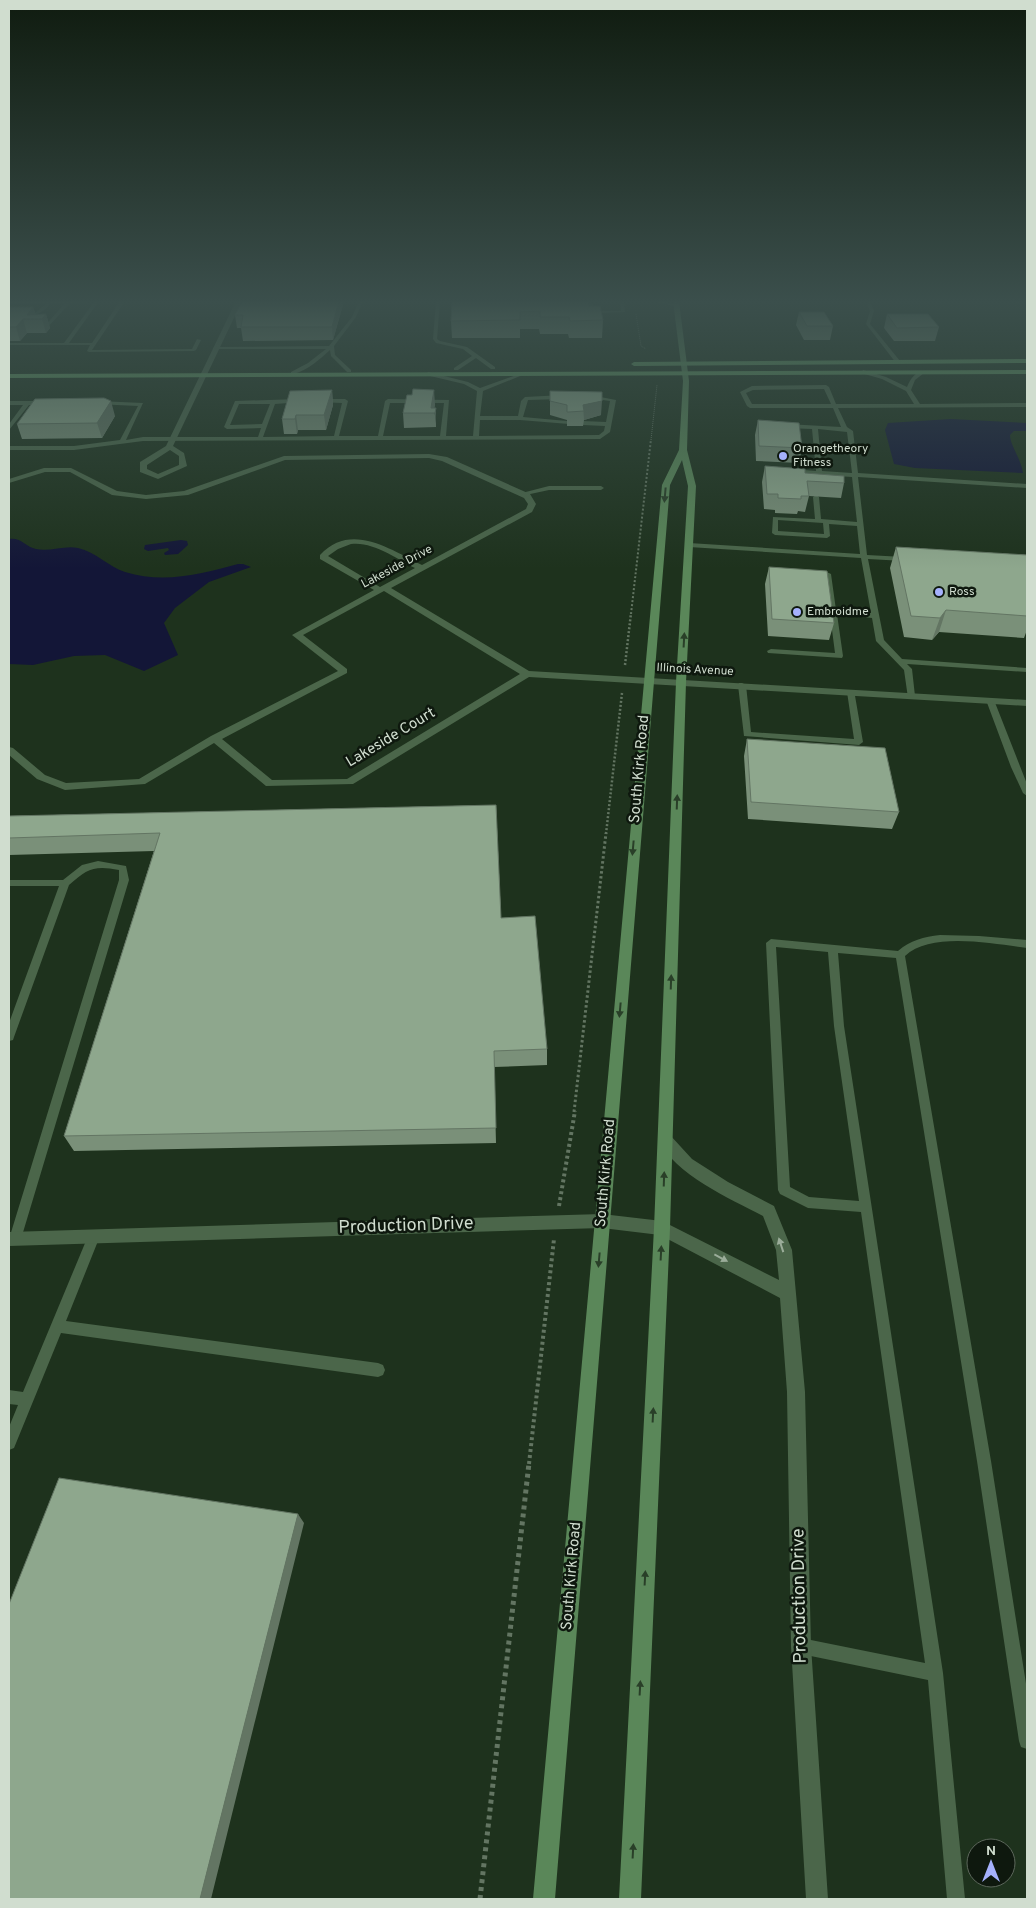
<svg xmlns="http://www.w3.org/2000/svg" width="1036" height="1908" font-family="Overpass,sans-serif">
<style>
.water{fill:#131637}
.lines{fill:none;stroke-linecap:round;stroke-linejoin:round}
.path-far5{stroke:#637562;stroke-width:1;stroke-dasharray:1 1;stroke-linecap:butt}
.path-far4{stroke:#637562;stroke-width:2;stroke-dasharray:2 2;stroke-linecap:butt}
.path-far3{stroke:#637562;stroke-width:2.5;stroke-dasharray:2 2;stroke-linecap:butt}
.path-far2{stroke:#637562;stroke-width:3;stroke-dasharray:2.5 2.5;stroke-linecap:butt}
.path-far1{stroke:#637562;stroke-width:4;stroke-dasharray:3 3;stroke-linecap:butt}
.path{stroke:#637562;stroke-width:5;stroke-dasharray:4 4;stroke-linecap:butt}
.service{fill:#4b664a;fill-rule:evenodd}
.minor{fill:#4b664a;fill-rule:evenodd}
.secondary{fill:#5a8759;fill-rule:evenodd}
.primary{fill:#659f64;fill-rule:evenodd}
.wall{fill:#7a9079}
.shaded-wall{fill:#637563}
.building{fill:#8ea78d;stroke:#637563}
.oneway{fill:#293f28}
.oneway2{fill:#9bad9a}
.poi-dot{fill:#a5b1fc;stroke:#0e180e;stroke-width:2}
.labels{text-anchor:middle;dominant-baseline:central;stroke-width:5;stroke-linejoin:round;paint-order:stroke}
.far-poi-label{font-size:12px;fill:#d0ddcf;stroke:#0e180e;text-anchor:start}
.far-street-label{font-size:12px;fill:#d0ddcf;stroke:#0e180e}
.street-label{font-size:15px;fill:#d0ddcf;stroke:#0e180e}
.near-street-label{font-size:18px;fill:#d0ddcf;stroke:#0e180e}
</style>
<rect width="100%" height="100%" fill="#1e321d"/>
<path class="water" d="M951 419 1027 423V431H1014L1010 435C1010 445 1021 459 1023 473L915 468 894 464 885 430 888 423Z
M9 539C21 537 26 547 36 549 50 552 65 545 78 548 96 552 109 567 125 572 164 584 201 574 238 564H243L251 567 209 582 175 608 164 623 178 655 144 671 105 655 74 656 33 665 9 664Z
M181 540 187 541 188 545 178 554 165 555 164 553 169 550 168 548 148 551 144 549 145 545Z"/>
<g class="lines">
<path class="path-far5" d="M636 314 641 346 646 349
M651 440 657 385"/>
<path class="path-far4" d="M631 614 651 439"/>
<path class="path-far3" d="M625 665 631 613
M606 834 622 693"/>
<path class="path-far2" d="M574 1112 606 833"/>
<path class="path-far1" d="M559 1206 575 1111
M529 1464 554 1239"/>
<path class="path" d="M480 1899 529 1463"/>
<path class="service" d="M99 301 69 343H92L120 301H125L92 350 192 349 197 339 201 340 196 350 194 351 89 352 87 351 90 345H9V343H64L94 302 70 303 46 329 44 327 65 303H51C40 318 26 317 9 316V314L35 313 47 303 9 304V302Z
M359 301H363L356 317 334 346 335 355 351 370V372H347L331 356 330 350C320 359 305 373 291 374V372L308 363 326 349H215L213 348 215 347 329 346 352 317Z
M403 301H428L426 302Z
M436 301H440L437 339 440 341 467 347 495 367V369H491L476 358 458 370H454V368L472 356 463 349 436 343 433 339Z
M580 301C589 301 594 304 600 311H621L620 301H624L625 312 599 313 592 307Z
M652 301H663L680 306 678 307Z
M866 301H870L874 311 870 324 900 361V363H896L866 324 870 311Z
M863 370 886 377 907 387C910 380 915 371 924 371V373L915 380 911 390 920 404 1027 403V407L838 408 847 427 853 431 858 473 1027 484V488L858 477 867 555 904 557 907 559 904 561 868 559 884 640 902 659 1027 668V672L907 664 912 669 915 696 911 698H908L904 670 876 641 872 618 837 614 843 656 842 658 768 653 767 651 771 649 835 653 825 576 813 573C817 570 827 571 831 574L836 610 871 613 861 558 689 547 686 545 689 543 860 554 857 526 829 524 830 536 827 538 775 535 772 533 773 517 815 519 813 497 816 495 819 497 821 519 857 522 852 477 792 473 789 471 792 469 816 471 812 429 786 428 783 426 786 424 841 427 833 408H750L747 406 740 392 752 386 826 385 829 387 836 404H914L906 391 882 379 861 373ZM824 389 831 404H752L746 393 753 390ZM818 429 847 432 852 473 822 471ZM778 520 823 523 824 534 778 531Z
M428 372 468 382 480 388 525 372V374L483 391 480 416H518L521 401 525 397 563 395 566 397 563 399 528 400 523 417 567 421 570 423 569 424 520 420H480L479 436 599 435 604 431 605 426 583 425 580 423 583 421 606 422 610 401 588 398V396L590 395 616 400 610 432 600 439 143 441 74 450H9V446H74L120 440 138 406 96 404 95 403 98 401 143 403 126 440 143 437H258L261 428 227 429 224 427 235 401 299 399 302 401 301 402 275 404 263 437 334 436 342 403 319 402 318 401 321 399H345L348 401 339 436H378L385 401 388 399 449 400 446 436H473L477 391 464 384 426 375ZM390 403H444L440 436H383ZM239 404H270L262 424 230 425Z
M9 401H46L49 403 46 405H29L9 430V424L23 405H9Z
M549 486H601L604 488 601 490H549L521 496 518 494Z
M739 683H742L746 685 751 732 854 739 847 692 848 690H854L863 742 859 745 744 736 738 685Z
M987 698H990L994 700 1027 784V796L1023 793 1011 767 986 700Z
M98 861 126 866 129 880 21 1239 19 1243 15 1245 11 1243 9 1239 119 880V870C94 865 87 869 69 885L14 1037 13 1040 9 1041V1023L59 886H9V880H63L82 865Z
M940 935 979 936 1027 940V948C994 944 931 931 905 956L991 1461 1027 1690V1749L1021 1747 1019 1741 977 1461 896 958 838 953 844 1026 943 1673 965 1899H947L928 1680 801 1654 795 1652 793 1646 795 1640 801 1638 925 1663 861 1212 808 1208 780 1194 778 1190 766 943 771 939 898 951C910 940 924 937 940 935ZM776 947 828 952 834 1026 859 1201 809 1197 790 1187Z
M94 1230 98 1232 100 1236 66 1321 378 1363 383 1365 385 1370 383 1375 378 1377 61 1333 14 1448 9 1450V1427L18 1405 9 1404V1390L23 1392 88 1236 90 1232Z"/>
<path class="minor" d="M236 301H242L173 446 184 453 187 466 158 479 140 472V462L166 446ZM170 450 179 456V465L158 474 147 469V465Z
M429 454 447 457 530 494 536 504 532 512 391 588 529 671 1027 700V706L529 677 353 784 266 786 214 743 145 784 65 790 37 779 9 755V747L13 748 45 775 66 783 139 779 211 736 338 671 292 635 374 590 320 559V555C351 522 389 549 422 565L526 509 528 504 524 498 442 461 429 458 285 460 188 495 146 499 112 495 70 472H45L9 483V479L44 468H71L117 491 146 495 184 491 284 456ZM351 544C373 541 397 559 415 568L380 587 328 556 338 549ZM384 591 520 674 347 779 272 780 222 739 347 673V669L303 635Z
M665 1133 670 1135 692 1159 728 1182 774 1206 792 1250 805 1392 811 1646 828 1899H806L791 1646 787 1392 780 1298 660 1235 602 1228 9 1246V1232L602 1214 662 1221 779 1280 776 1250 763 1216C729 1198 675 1175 658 1139L660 1135Z"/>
<path class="secondary" d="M673 301H679L689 381 687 450 696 486 686 682 670 1228 641 1899H619L654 1228 676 682 688 486 682 460 670 485 555 1899H533L662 485 679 450 683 381Z"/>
<path class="primary" d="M1027 359V363L634 366 631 364 634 362Z
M1027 370V374L9 378V374Z"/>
</g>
<path class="wall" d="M242 301H344L333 340 243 341 241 328H237L235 315Z
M452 301 589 306 603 320 602 338H569L568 334H540L539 329H520V338H452L451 321Z
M9 307H33L36 315 46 314 50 328 46 333H27L20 341H9Z
M799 312 833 326 830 340H804L796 325Z
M887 314 939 327 935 341H894L884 328Z
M332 390 333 405 326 430H298L297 434H284L282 419Z
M550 391 601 415 584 420 583 426H567V420L550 415Z
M435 404 434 408 436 423V427L404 428 403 413Z
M115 416 102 438 22 439 17 424Z
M758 420 802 448 799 463 756 461 755 435Z
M765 466 805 473 844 483 841 498 809 496 805 512 798 511 797 514 775 513V510L764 509 762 482Z
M896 547 1027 555V630L1024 638 939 632 932 640 904 637 890 568Z
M769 567 834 623 829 640 768 636 765 584Z
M747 739 899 812 892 829 748 819 744 756Z
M496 805 501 918 547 1049V1065L494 1067 496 1143 74 1151 64 1136 154 851 9 855V816Z"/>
<path class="shaded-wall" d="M339 301H344L333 340 332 327Z
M33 307 37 319 27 315Z
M46 314 50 328 46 333 42 319Z
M23 319 27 333 20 341 16 327Z
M332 390 333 405 326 430 324 415Z
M434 390 435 404 434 413 431 408Z
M111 401 115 416 102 438 97 423Z
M602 401 601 415 584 420 583 405Z
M436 408V427L435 413Z
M296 415 298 430 297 434 295 419Z
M946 610 939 632 932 640 940 618Z
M298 1514 304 1523 211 1899H200Z"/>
<path class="building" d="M242 301H339L332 327H241L243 315H235Z
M452 301H588L589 306H600L603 320 570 321 569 317H540V311L520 312V320L451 321Z
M9 307H33L27 315 46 314 42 319H23L16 327H9Z
M799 312H824L833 326H807Z
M887 314H928L939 327 897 328Z
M413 389 434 390 431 408H436L435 413H403L407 395H412Z
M332 390 324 415H296L295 419H282L290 391Z
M550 391 602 392V401L583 405 584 411 569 412H567V405L550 401Z
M104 398 111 401 97 423 17 424 35 399Z
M758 420 799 423 802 448 759 446Z
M765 466 805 469V473L844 476V483L807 481 809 496H801V499L778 498V494H767Z
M896 547 1027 555V616L946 610 940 618 911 616Z
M769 567 827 571 834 623 772 619Z
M747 739 885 748 899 812 751 802Z
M496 805 501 918 535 916 547 1049 494 1051 496 1128 64 1136 160 833 9 838V816Z
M59 1478 298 1514 200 1899H9V1604Z"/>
<defs><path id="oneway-solid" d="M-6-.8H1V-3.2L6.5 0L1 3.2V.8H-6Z" transform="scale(1.25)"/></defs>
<g class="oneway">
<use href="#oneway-solid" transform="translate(665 495) rotate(95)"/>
<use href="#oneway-solid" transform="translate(684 640) rotate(-87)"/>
<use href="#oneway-solid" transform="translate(677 802) rotate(-88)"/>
<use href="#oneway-solid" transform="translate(633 848) rotate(95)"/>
<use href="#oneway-solid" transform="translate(671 982) rotate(-88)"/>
<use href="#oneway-solid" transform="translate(620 1010) rotate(95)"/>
<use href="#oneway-solid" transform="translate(664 1179) rotate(-88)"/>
<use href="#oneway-solid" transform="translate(661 1253) rotate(-87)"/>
<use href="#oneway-solid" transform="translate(599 1260) rotate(95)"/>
<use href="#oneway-solid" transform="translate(653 1415) rotate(-87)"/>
<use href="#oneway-solid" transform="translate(645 1578) rotate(-87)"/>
<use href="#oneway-solid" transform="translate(640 1688) rotate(-87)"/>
<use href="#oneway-solid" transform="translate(633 1851) rotate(-87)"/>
</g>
<g class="oneway2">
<use href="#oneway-solid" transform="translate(781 1245) rotate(-108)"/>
<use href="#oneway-solid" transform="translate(721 1258) rotate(28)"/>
</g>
<linearGradient id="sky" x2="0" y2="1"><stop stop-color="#101c10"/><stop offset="0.53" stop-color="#3b4f4c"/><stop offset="1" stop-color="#3b4f4c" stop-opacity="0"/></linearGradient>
<rect width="1036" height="569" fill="url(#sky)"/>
<g class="poi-dot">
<circle cx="783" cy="456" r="5"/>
<circle cx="939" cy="592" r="5"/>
<circle cx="797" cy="612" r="5"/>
</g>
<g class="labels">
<g class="far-poi-label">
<text x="793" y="449">Orangetheory<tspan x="793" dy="14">Fitness</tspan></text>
<text x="949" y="592">Ross</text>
<text x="807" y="612">Embroidme</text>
</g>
<g class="far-street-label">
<text transform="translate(397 567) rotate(-28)">Lakeside Drive</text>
<text transform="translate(695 670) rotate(3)">Illinois Avenue</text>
</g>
<g class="street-label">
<text transform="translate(391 738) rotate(-31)">Lakeside Court</text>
<text transform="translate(640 769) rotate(-85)">South Kirk Road</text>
<text transform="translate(606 1173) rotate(-85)">South Kirk Road</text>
<text transform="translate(572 1576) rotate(-85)">South Kirk Road</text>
</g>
<g class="near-street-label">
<text transform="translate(406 1226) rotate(-2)">Production Drive</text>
<text transform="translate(800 1596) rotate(-91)">Production Drive</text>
</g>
</g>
<rect width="1036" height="1908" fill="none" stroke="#d0ddcf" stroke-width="20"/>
<g transform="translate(991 1863)"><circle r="24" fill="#0e180e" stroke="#5c675b"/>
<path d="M0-4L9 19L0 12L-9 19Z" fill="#a5b1fc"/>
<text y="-8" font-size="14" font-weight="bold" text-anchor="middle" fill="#d0ddcf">N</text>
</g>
</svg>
